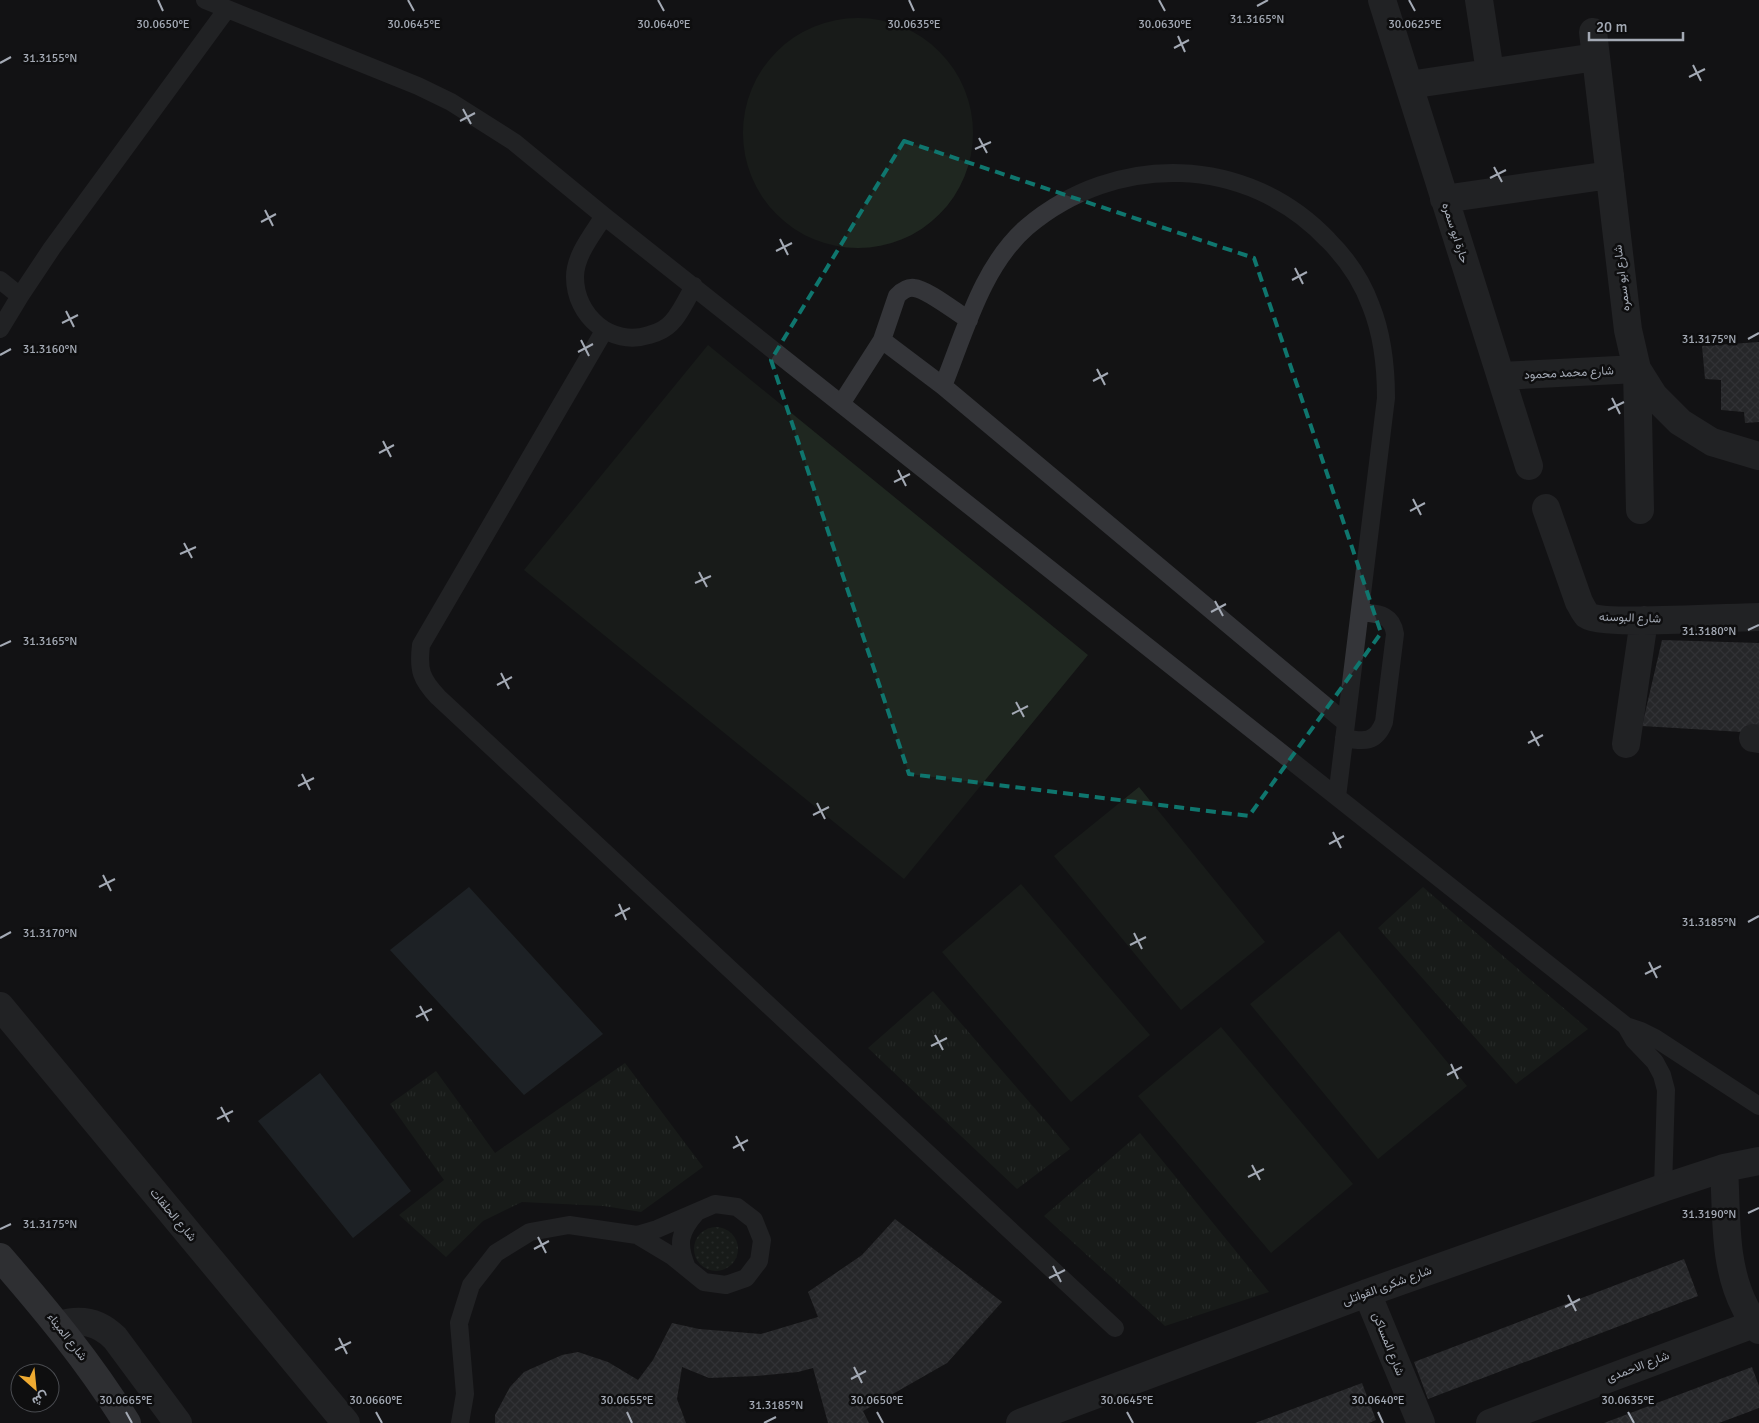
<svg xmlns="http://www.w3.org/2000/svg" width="1759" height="1423" font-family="Signika,Vazirmatn,sans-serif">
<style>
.grass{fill:url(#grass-tufts)}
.park{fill:url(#park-dots)}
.garden{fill:#1f2720}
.water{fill:#2b343a}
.building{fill:url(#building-cross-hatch)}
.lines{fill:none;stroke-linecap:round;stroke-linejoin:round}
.lane{stroke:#343539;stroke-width:18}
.street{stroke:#343539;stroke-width:28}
.primary{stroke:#505258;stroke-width:28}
.marked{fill:none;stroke:#0f766e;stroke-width:4;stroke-dasharray:10 6;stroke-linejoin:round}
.ticks{fill:none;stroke:#a4aab5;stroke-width:2}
.labels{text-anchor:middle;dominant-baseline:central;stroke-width:5;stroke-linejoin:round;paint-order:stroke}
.street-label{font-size:12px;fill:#a4aab5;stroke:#0e0e0f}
.ticks-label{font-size:12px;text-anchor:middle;fill:#a4aab5;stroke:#0e0e0f;stroke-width:5;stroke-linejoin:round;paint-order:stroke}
</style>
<defs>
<pattern id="grass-tufts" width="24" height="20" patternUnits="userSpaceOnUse" patternTransform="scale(1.25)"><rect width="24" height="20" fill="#1f2720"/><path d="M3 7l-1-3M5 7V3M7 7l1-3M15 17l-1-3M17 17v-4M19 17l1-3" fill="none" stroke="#3d443e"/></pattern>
<pattern id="park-dots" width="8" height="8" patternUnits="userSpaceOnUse" patternTransform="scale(1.25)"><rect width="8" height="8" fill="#1f2720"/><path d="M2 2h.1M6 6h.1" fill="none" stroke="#3d443e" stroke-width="1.8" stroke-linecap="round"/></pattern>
<pattern id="building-cross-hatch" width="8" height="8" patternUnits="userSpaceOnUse" patternTransform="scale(1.25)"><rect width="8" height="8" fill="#3f4044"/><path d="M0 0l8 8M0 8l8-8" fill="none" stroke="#58595d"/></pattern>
</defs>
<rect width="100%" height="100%" fill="#131314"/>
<path class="grass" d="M1423 887 1588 1029 1516 1084 1378 928Z
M933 991 1070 1149 1017 1189 868 1048Z
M625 1063 703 1167 641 1212 604 1206 522 1202 483 1221 446 1257 399 1215 444 1180 390 1104 436 1071 495 1153Z
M1140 1133 1269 1292 1165 1326 1044 1216Z"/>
<path class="park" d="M694 1249a22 22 0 1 1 44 0a22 22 0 1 1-44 0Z"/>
<path class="garden" d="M743 133a115 115 0 1 1 230 0a115 115 0 1 1-230 0Z
M708 345 1088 655 904 879 524 570Z
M1139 787 1265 942 1181 1010 1054 856Z
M1021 884 1150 1035 1071 1102 942 952Z
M1339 931 1467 1086 1378 1159 1250 1004Z
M1221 1027 1353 1184 1271 1253 1138 1096Z"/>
<path class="water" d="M469 887 603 1034 524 1095 390 950Z
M320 1073 411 1191 353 1238 258 1121Z"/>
<path class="building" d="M1759 342V422L1745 423 1744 412 1721 410V380L1705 379 1702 346Z
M1662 640 1759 643V733L1642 726Z
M895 1219 1002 1302 947 1363 863 1411 869 1423H828L813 1368 798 1372 757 1376 709 1378 682 1367 677 1399 686 1423H495V1415L510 1387 524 1372 562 1355 578 1352 608 1362 638 1380 653 1360 672 1323 699 1329 761 1334 818 1317 808 1292 862 1255Z
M1684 1259 1698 1296 1428 1399 1414 1362Z
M1752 1367 1759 1386V1408L1719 1423H1604Z
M1362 1383 1376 1420 1369 1423H1255Z"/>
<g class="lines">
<path class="lane" d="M205 0 418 86 451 102 514 142 604 216 1626 1026 1634 1040 1655 1062 1662 1075 1666 1090 1663 1188
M604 216C593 234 575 255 575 277 575 316 611 347 649 335 657 333 667 328 672 322 680 314 688 297 694 286
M0 280 20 296
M0 329 20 296 52 248 227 9
M604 331 421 645C418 670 421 679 438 697L1115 1328
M882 340 943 386 1346 723
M943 386C965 332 982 266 1027 227 1116 152 1247 154 1328 240 1346 258 1362 281 1371 306 1383 336 1386 366 1386 398L1337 797
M841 404 882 340 897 296C902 291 907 287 914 288 927 289 957 313 969 320
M1344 738C1364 742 1376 743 1384 722L1395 634C1392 613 1377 614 1360 612
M1626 1026 1641 1031 1655 1038 1759 1106
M687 1268C677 1244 679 1232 696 1213
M460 1423 465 1394 459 1323 471 1285 496 1253 530 1232 569 1225 637 1235 672 1256 704 1282 726 1285 746 1278 759 1261 762 1240 754 1220 737 1207 715 1204 657 1229 637 1235"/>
<path class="street" d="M1382 0 1529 466
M1479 0 1490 72
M1593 32 1628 330 1637 369 1654 396 1680 422 1712 442 1759 456
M1409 85 1596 57
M1444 199 1610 175
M1501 376 1637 369 1640 510
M1546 508 1579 602C1581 605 1584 612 1587 615 1602 626 1733 617 1759 617
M1753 738 1759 739
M1626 744 1644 620
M0 1006 346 1423
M1724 1168C1727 1214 1723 1265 1745 1307 1749 1315 1752 1323 1759 1330
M1367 1293 1421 1423
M59 1325C81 1318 99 1322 115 1338L178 1423
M1020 1423 1367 1293 1663 1188 1724 1168 1759 1161
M1490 1423 1754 1324H1759"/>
<path class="primary" d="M0 1257C46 1310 90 1363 127 1423"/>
</g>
<path d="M0 0H1759V1423H0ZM904 141 1254 258 1381 633 1249 816 909 774 771 360Z" fill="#131314" fill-opacity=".55" fill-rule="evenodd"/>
<path class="marked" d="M904 141 1254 258 1381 633 1249 816 909 774 771 360Z"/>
<path class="ticks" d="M158 0 163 11M408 0 414 11M658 0 664 11M909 0 914 11M1159 0 1165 11M1409 0 1415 11M1257 6 1268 0M1178 36 1185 52M1174 48 1189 40M0 63 11 57M1693 65 1701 81M1689 77 1705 69M463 109 471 124M460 121 475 113M979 138 987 153M975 149 991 142M1494 167 1502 182M1490 178 1506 170M265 210 273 226M261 222 276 214M780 239 788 255M776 251 792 243M1295 268 1303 284M1292 280 1307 272M66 311 74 327M62 323 78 315M1748 339 1759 333M581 340 589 356M578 352 593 344M0 355 11 349M1097 369 1105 385M1093 381 1108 373M1612 398 1620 414M1608 410 1624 402M383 441 391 457M379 453 394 445M898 470 906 486M894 482 910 474M1413 499 1421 515M1410 511 1425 503M184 543 192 558M180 554 196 547M699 572 707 587M695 583 711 576M1215 601 1223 616M1211 612 1226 604M1748 630 1759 625M0 646 11 641M501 673 509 689M497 685 512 677M1016 702 1024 717M1012 714 1028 706M1531 731 1539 746M1528 743 1543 735M302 774 310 790M298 786 314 778M817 803 825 819M813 815 829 807M1333 832 1341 848M1329 844 1344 836M103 875 111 891M99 887 115 879M619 904 626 920M615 916 630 908M1748 922 1759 916M1134 933 1142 949M0 938 11 932M1130 945 1146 937M1649 962 1657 978M1645 974 1661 966M420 1006 428 1021M416 1017 432 1009M935 1035 943 1050M931 1046 947 1038M1451 1064 1458 1079M1447 1075 1462 1067M221 1107 229 1122M217 1119 233 1111M736 1136 744 1151M733 1148 748 1140M1252 1165 1260 1180M1248 1177 1264 1169M1748 1213 1759 1208M0 1229 11 1224M538 1237 546 1253M534 1249 549 1241M1053 1266 1061 1282M1049 1278 1065 1270M1568 1295 1576 1311M1565 1307 1580 1299M339 1338 347 1354M335 1350 351 1342M854 1367 862 1383M851 1379 866 1371M126 1412 132 1423M376 1412 382 1423M627 1412 632 1423M877 1412 883 1423M1127 1412 1133 1423M1378 1412 1383 1423M1628 1412 1634 1423M764 1423 776 1417"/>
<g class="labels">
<g class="street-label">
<text transform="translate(1455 233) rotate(72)">حارة ابو سمره</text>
<text transform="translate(1622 278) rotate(-97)">شارع ابو سمره</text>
<text transform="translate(1569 373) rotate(-3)">شارع محمد محمود</text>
<text transform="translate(1630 618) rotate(2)">شارع البوسنه</text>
<text transform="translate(173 1215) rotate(50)">شارع الحلقات</text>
<text transform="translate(1387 1286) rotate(-20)">شارع شكرى القواتلى</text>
<text transform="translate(67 1337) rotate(52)">شارع الميناء</text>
<text transform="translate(1388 1344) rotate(68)">شارع المساكن</text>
<text transform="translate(1638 1367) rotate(-21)">شارع الاحمدى</text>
</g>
</g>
<g class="ticks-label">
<text x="1257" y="23">31.3165°N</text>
<text x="163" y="28">30.0650°E</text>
<text x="414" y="28">30.0645°E</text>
<text x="664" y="28">30.0640°E</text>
<text x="914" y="28">30.0635°E</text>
<text x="1165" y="28">30.0630°E</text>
<text x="1415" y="28">30.0625°E</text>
<text x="50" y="62">31.3155°N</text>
<text x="1709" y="343">31.3175°N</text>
<text x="50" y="353">31.3160°N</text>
<text x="1709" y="635">31.3180°N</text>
<text x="50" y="645">31.3165°N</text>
<text x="1709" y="926">31.3185°N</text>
<text x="50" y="937">31.3170°N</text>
<text x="1709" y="1218">31.3190°N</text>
<text x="50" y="1228">31.3175°N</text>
<text x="126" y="1404">30.0665°E</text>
<text x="376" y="1404">30.0660°E</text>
<text x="627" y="1404">30.0655°E</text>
<text x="877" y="1404">30.0650°E</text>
<text x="1127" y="1404">30.0645°E</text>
<text x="1378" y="1404">30.0640°E</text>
<text x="1628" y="1404">30.0635°E</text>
<text x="776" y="1409">31.3185°N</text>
</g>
<g transform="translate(35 1388) rotate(153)"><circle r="24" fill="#0e0e0f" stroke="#4a4c51"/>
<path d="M0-4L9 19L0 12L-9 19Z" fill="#eeaa31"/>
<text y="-8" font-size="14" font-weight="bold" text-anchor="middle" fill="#a4aab5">ش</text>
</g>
<path d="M1589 32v8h94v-8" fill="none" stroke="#a4aab5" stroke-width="2.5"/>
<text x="1596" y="32" font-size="15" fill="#a4aab5" stroke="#0e0e0f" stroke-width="4" paint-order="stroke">20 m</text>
</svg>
